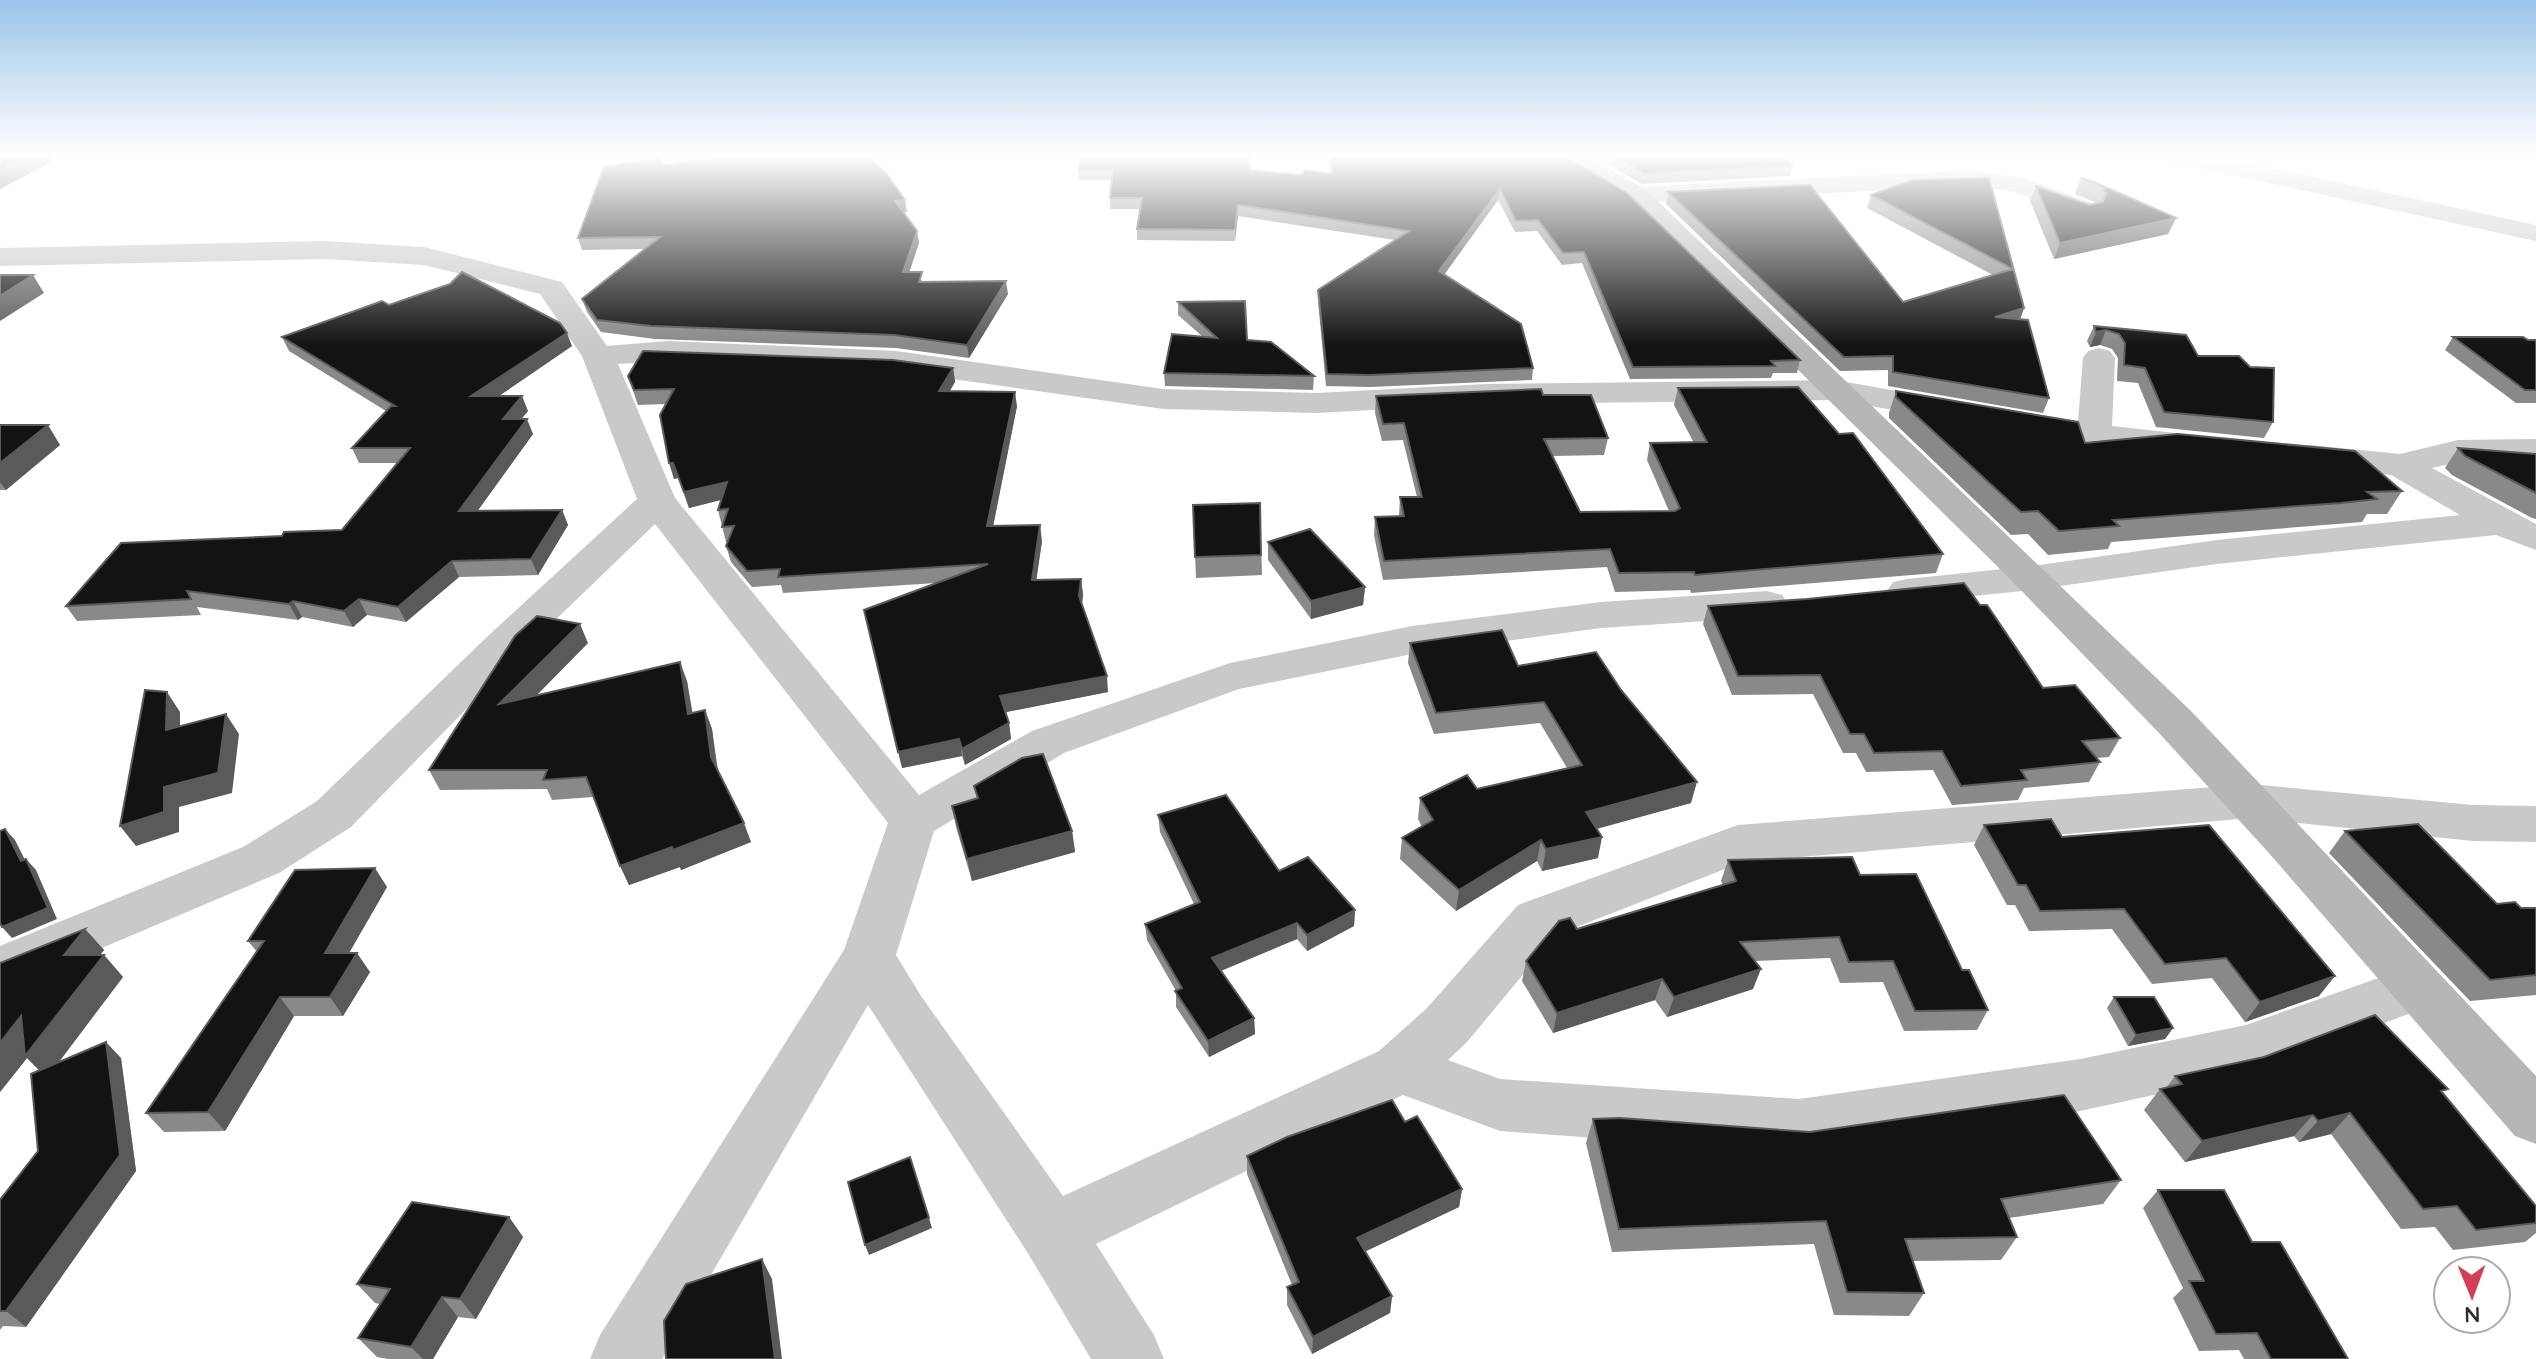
<svg xmlns="http://www.w3.org/2000/svg" width="2536" height="1359" font-family="Quicksand,sans-serif">
<style>
.lines{fill:none;stroke-linecap:round;stroke-linejoin:round}
.street{fill:#c9c9c9;fill-rule:evenodd}
.secondary{fill:#b6b6b6;fill-rule:evenodd}
.wall{fill:#898989}
.shaded-wall{fill:#5a5a5a}
.building{fill:#131313;stroke:#5a5a5a;stroke-width:2}
</style>
<rect width="100%" height="100%" fill="#fff"/>
<g class="lines">
<path class="street" d="M2164 155H2212L2536 225V241L2177 163 2168 160Z
M1972 170 2025 178 2094 204 2097 210 2094 216 2084 218 2011 191 1972 186 1636 203 1627 201 1623 195 1627 189 1636 187Z
M325 241 424 247 562 282 607 346 668 341 896 351 1163 389 1316 393 1486 384 1835 380 1964 403 1969 410 1964 417 1952 420 1835 400 1486 404 1316 413 1163 409 896 371 668 361 618 364 675 498 919 795 1032 731 1230 663 1412 626 1601 602 1767 591 1782 595 1788 604 1782 613 1767 617 1601 628 1412 654 1239 689 1064 753 934 831 896 955 921 996 1063 1196 1379 1051 1427 1008 1518 905 1738 825 2250 784 2473 805 2536 806V842L2473 841 2250 818 1743 862 1556 935 1467 1042 1448 1060 1500 1079 1799 1099 2080 1059 2246 1025 2415 965 2435 972 2443 988 2435 1004 2246 1075 2080 1111 1799 1153 1500 1131 1403 1095 1096 1244 1154 1335 1164 1359H1091L1029 1255 868 1005 662 1359H590L600 1335 844 950 888 823 655 524 520 654 351 827 279 873 0 991V946L243 847 317 801 490 634 637 499 582 356 540 294 424 265 325 259 0 266V248Z
M2099 348 2110 351 2115 358 2112 426 2202 436 2207 444 2202 452 2189 455 2094 446 2012 430 2007 423 2012 416 2024 413 2078 422 2083 358 2088 351Z
M2536 439V461L2458 462 2432 468 2536 524V550L2496 535 2217 564 2032 590 1907 603 1893 600 1887 591 1893 582 1907 579 2032 566 2217 540 2460 515 2391 475 2310 467 2297 464 2292 456 2297 448 2310 445 2400 454 2458 440Z"/>
<path class="secondary" d="M1555 155H1585L1645 189 2191 711 2536 1076V1144L2515 1136 2268 852 2159 733 2009 578 1627 201 1558 160Z"/>
</g>
<path class="wall" d="M1329 155H1563L1800 360 1797 373H1773L1771 378 1630 379 1582 263 1562 265 1537 231 1515 232 1498 200 1444 275 1533 368 1532 380 1370 387 1326 386 1318 301V290L1395 240 1238 216 1235 241 1137 240V229L1140 209H1110V198L1112 180H1079L1078 170H1249L1301 175 1331 174Z
M1591 155H1784L1792 166 1790 176 1642 184Z
M665 165 907 212H903L919 243 909 272 924 282 1008 294 969 358 896 348 655 339 601 332 587 312 582 299 645 249 582 250 578 238Z
M1989 178 2024 308 2020 319 2049 398 2043 413 1888 386V370L1840 371 1666 204 1668 192 1903 302 1993 275 1867 208 1871 195Z
M2081 178 2176 218 2168 234 2054 259 2030 201 2036 186 2089 205 2097 203 2075 194Z
M1178 302 1314 376 1313 390 1165 386 1164 373 1202 336 1178 315Z
M389 305 572 346 499 396 528 411 521 419 533 434 477 511 562 510 568 525 538 575 459 577 406 622 367 615 353 627 302 617 298 620 197 607 201 615 77 621 66 606 282 536 342 530 398 463H359L352 448 386 411 289 351 282 337Z
M2094 326 2198 356 2273 422 2264 438 2156 427 2138 383 2117 381 2118 358 2112 349 2100 345 2090 347 2087 341Z
M2453 337 2536 340V403H2516L2445 350Z
M953 368 955 382 950 391 1017 406 993 526 1042 541 1036 580 1081 579 1083 595 1082 604 1108 692 1005 712 1009 723 1011 739 965 765 962 756 902 768 936 583 783 593 781 585 752 587 731 562 726 546 728 542H726L718 510 721 500 689 508 678 478 674 479 666 404 638 405 628 376Z
M1678 388 1943 554 1936 573 1691 593 1690 590 1615 592 1607 567 1383 580 1374 535 1375 517 1399 516 1400 497H1417L1403 440 1382 441 1375 413 1376 396 1543 395 1608 438 1604 455 1553 456 1580 512 1669 511 1647 460 1650 443H1694L1674 405Z
M1896 391 2085 443 2402 491 2387 514H2367L2362 522 2111 542 2108 549 2048 555 2028 534 2011 535 1889 418V413Z
M0 425 60 445 6 490H0Z
M2458 448 2536 454V519L2532 518 2452 475 2445 468Z
M1260 503 1262 575 1196 578 1193 505Z
M1268 542 1365 587 1363 605 1311 619 1268 560Z
M1708 606 2043 688 2120 738 2109 757 2096 758 2100 762 2089 782 2024 788 2018 800 1952 805 1933 770 1866 772 1856 753H1843L1813 694 1732 695 1703 624Z
M588 643 536 696 687 681 692 713 705 710 712 729 718 770 751 842 681 870 680 867 629 885 593 797 552 800 547 789 440 790 429 770Z
M1410 643 1518 666 1691 803 1597 828 1598 858 1542 871 1537 861 1456 911 1400 859 1402 838 1422 827 1418 819 1420 798 1477 789 1567 768 1540 723 1434 734 1408 663Z
M974 786 1072 831 1075 852 972 881 956 827 952 806 977 798Z
M1158 815 1279 871 1355 910 1354 926 1307 951 1297 939 1221 971 1254 1018 1255 1034 1209 1057 1176 1007V991L1147 940 1145 924 1194 904 1160 832Z
M1984 825 2062 837 2319 996 2245 1022 2212 978 2152 984 2112 929 2029 931 2015 905H2007L1974 845Z
M2345 831 2497 904 2521 908H2536V995L2470 1001 2329 853Z
M1728 860 1860 875 1962 970 1988 1010 1977 1030 1904 1031 1883 982 1840 983 1830 958 1755 961 1753 989 1667 1017 1655 1000 1553 1033 1522 981 1526 961 1723 885 1721 881Z
M387 887 349 953 370 972 343 1016H294L225 1131 164 1132 146 1113 257 952 248 941Z
M85 929 104 950 100 955H104L123 977 58 1062 121 1058 136 1171 26 1327 3 1326 0 1330V1200L38 1151 39 1070 27 1058 0 1092V963Z
M2114 997 2173 1028 2165 1039 2128 1046 2107 1008Z
M2175 1076 2443 1094 2536 1206V1233L2525 1242 2453 1250 2435 1227 2401 1229 2331 1134 2299 1142 2294 1136 2185 1162 2144 1110 2160 1089 2166 1088Z
M1593 1119 2121 1180 2103 1204 2009 1218 2017 1237 2001 1260 1913 1261 1924 1293 1909 1316 1834 1315 1814 1244 1612 1252 1586 1143Z
M1405 1122 1462 1189 1459 1207 1365 1251 1392 1296 1390 1313 1312 1354 1287 1305V1287L1292 1285 1247 1174V1156Z
M2158 1190 2252 1242 2348 1359H2244L2239 1350 2199 1351 2173 1298 2183 1288 2143 1208Z
M509 1217 523 1237 476 1319 458 1317 433 1359H388L377 1357 358 1338 380 1304 375 1303 357 1284Z"/>
<path class="shaded-wall" d="M31 155H48L52 162 0 189V170Z
M1500 189 1498 200 1438 283 1439 271Z
M905 200 907 212 897 213 895 201Z
M1238 205V216L1235 241V230Z
M2176 218 2168 234 2054 259 2060 243Z
M917 231 919 243 905 285 903 272Z
M33 275 44 293 0 321V296Z
M1006 281 1008 294 969 358 967 345Z
M2024 308 2019 322 1995 317Z
M2106 330 2100 345 2090 347 2096 332Z
M567 333 572 346 477 411 471 396Z
M953 368 955 382 941 405 939 391Z
M1015 392 1017 406 990 542 987 526Z
M522 396 528 411 509 434 503 419Z
M527 419 533 434 466 527 459 511Z
M48 425 60 445 6 490 0 482V463Z
M669 463H673L678 478 674 479Z
M727 482 732 497 689 508 684 492Z
M562 510 568 525 538 575 531 559Z
M1040 525 1042 541 1034 596 1032 580Z
M452 561 459 577 406 622 398 607Z
M1081 579 1083 595 1081 612 1079 596Z
M1365 587 1363 605 1311 619V601Z
M359 599 367 615 353 627 344 611Z
M293 601 302 617 298 620 289 604Z
M580 624 588 643 508 724 499 704Z
M680 662 687 681 696 733 688 714Z
M1107 676 1108 692 1002 713 1000 696Z
M167 692 180 712V750L166 730Z
M705 710 712 729 718 777 711 757Z
M226 714 239 734 232 793 179 807V832L136 846 120 826 164 787Z
M1009 723 1011 739 965 765 962 749Z
M959 739 962 756 902 768 898 752Z
M1697 782 1691 803 1582 833 1586 812Z
M744 823 751 842 681 870 680 867 629 885 620 866Z
M5 829 15 840 31 872 21 861Z
M1072 831 1075 852 972 881 967 859Z
M1602 837 1598 858 1542 871 1546 849Z
M1541 840 1537 861 1456 911 1459 890Z
M26 859 36 870 57 919 12 938 2 927Z
M375 868 387 887 338 972 325 953Z
M1355 910 1354 926 1307 951V935Z
M1297 923V939L1213 974 1212 958Z
M85 929 104 950 83 977 64 955Z
M357 953 370 972 343 1016 330 997Z
M104 955 123 977 47 1078 27 1058 0 1092V1043L21 1016Z
M1761 969 1753 989 1667 1017 1674 997Z
M2335 976 2319 996 2245 1022 2260 1002Z
M1662 979 1655 1000 1553 1033 1557 1013Z
M280 997 294 1016 225 1131 208 1112Z
M1254 1018 1255 1034 1209 1057 1208 1041Z
M2173 1028 2165 1039 2128 1046 2136 1035Z
M106 1042 121 1058 136 1171 26 1327 6 1311Z
M2350 1113 2331 1134 2299 1142 2318 1121Z
M2313 1115 2294 1136 2185 1162 2202 1141Z
M910 1157 932 1228 869 1255 865 1245Z
M1462 1189 1459 1207 1356 1256 1357 1238Z
M509 1217 523 1237 476 1319 460 1299Z
M762 1259 772 1279 782 1359H775Z
M1392 1296 1390 1313 1312 1354 1313 1337Z
M442 1297 458 1317 433 1359H423L411 1347Z"/>
<path class="building" d="M0 155H31L0 170Z
M729 155H868L888 176 905 200 895 201 917 231 903 272H922L919 282 1006 281 967 345 894 335 651 326 597 320 582 299 660 237 578 238 604 167 659 158 665 165Z
M1082 155H1249V170L1301 175 1305 170 1332 174 1330 155H1563L1627 193 1800 360 1771 361 1775 366 1633 367 1584 252 1563 253 1538 220 1516 221 1500 189 1439 271 1521 324 1533 368 1370 375 1327 374 1318 290 1409 231 1238 205 1235 230 1137 229 1142 198H1110L1113 170H1078Z
M1611 155H1784L1792 166 1644 173Z
M1989 178 2024 308 1995 317 2028 320 2049 398 1893 372V356L1844 357 1668 192 1810 185 1903 302 2013 269 1871 195 1913 180Z
M2081 178 2094 182 2176 218 2060 243 2036 186 2089 205 2103 202 2106 193 2103 187Z
M462 272 560 323 567 333 471 396H522L503 419H527L459 511 562 510 531 559 452 561 398 607 359 599 344 611 293 601 289 604 187 591 191 599 66 606 121 543 282 536 284 532 342 530 410 448H352L391 406H395L282 337 382 301 389 305 450 284Z
M0 275H33L0 296Z
M1245 301 1247 340 1271 342 1314 376 1164 373 1172 334 1217 338 1178 302Z
M2094 326 2186 335 2198 356H2239L2250 367 2274 368 2273 422 2164 412 2145 368 2124 365 2125 343 2119 334 2106 330 2096 332Z
M2453 337H2523L2528 340H2536V390H2525Z
M643 351 893 360 953 368 939 391 1015 392 987 526 1040 525 1032 580 1081 579 1079 596 1107 676 1000 696 1009 723 962 749 959 739 898 752 864 610 988 564 778 577 780 569 747 571 726 546 734 526 722 527 728 509 718 510 727 482 684 492 673 463H669L660 415 674 389 634 390 628 376Z
M1798 387 1839 434 1853 433 1943 554 1695 575 1694 572 1619 573 1610 549 1384 561 1375 517 1404 516 1400 497H1422L1404 423 1383 424 1376 396 1541 389 1543 395H1591L1608 438 1544 439 1580 512 1675 511 1680 508 1650 443 1707 442 1678 388Z
M1896 391 2078 422 2085 443 2178 434 2355 451 2402 491 2367 492 2377 499 2341 503 2113 520 2119 526 2059 531 2038 511 2021 512 1896 397Z
M0 425H48L0 463Z
M2458 448 2536 454V493L2465 456Z
M1260 503 1261 555 1195 557 1193 505Z
M1310 529 1365 587 1311 601 1268 542Z
M1964 583 1980 605H1987L2043 688 2075 685 2120 738 2082 741 2100 762 2021 770 2027 780 1961 786 1942 751 1874 753 1864 734H1850L1820 675 1738 676 1708 606 1807 599Z
M537 616 580 624 499 704 680 662 688 714 705 710 711 757 744 823 673 850 672 847 620 866 586 777 543 780 547 770H429L515 636Z
M1502 630 1518 666 1596 652 1621 690 1697 782 1586 812 1602 837 1546 849 1541 840 1459 890 1402 838 1433 820 1420 798 1467 775 1477 789 1582 765 1544 702 1436 713 1410 643Z
M145 690 167 692 166 730 226 714 218 773 164 787V812L120 826Z
M1043 754 1072 831 967 859 952 806 978 798 974 786 1022 758Z
M1226 795 1279 871 1308 857 1355 910 1307 935 1297 923 1212 958 1254 1018 1208 1041 1175 991 1182 988 1145 924 1200 902 1158 815Z
M2051 819 2062 837 2209 825 2335 976 2260 1002 2226 958 2165 964 2124 909 2040 911 2026 885H2018L1984 825Z
M2418 824 2497 904 2515 902 2521 908H2536V975L2490 980 2345 831Z
M5 829 21 861 26 859 48 908 2 927 0 923V831Z
M1852 857 1860 875 1916 874 1962 970H1969L1988 1010 1915 1011 1893 961 1849 962 1839 937 1740 942 1761 969 1674 997 1662 979 1557 1013 1526 961 1559 921 1570 918 1577 929 1736 881 1728 860Z
M375 868 325 953H357L330 997H280L208 1112 146 1113 264 941H248L295 870Z
M85 929 64 955H104L25 1056 21 1016 0 1043V963Z
M2114 997H2154L2173 1028 2136 1035Z
M2375 1015 2448 1089 2441 1091 2536 1206V1223L2476 1230 2457 1206 2423 1209 2350 1113 2318 1121 2313 1115 2202 1141 2160 1089 2182 1084 2175 1076 2264 1057Z
M106 1042 120 1155 6 1311H0V1200L38 1151 31 1074Z
M2064 1095 2121 1180 2001 1199 2017 1237 1905 1239 1924 1293 1847 1292 1826 1221 1619 1229 1593 1119 1620 1118 1810 1132Z
M1392 1100 1405 1122 1417 1116 1462 1189 1357 1238 1392 1296 1313 1337 1287 1287 1299 1282 1247 1156 1287 1137Z
M910 1157 929 1218 865 1245 848 1182Z
M2158 1190H2224L2252 1242H2280L2348 1359H2271L2257 1333 2216 1334 2189 1281H2204Z
M412 1202 509 1217 460 1299 442 1297 411 1347 358 1338 390 1289 357 1284Z
M762 1259 775 1359H666L664 1321 686 1284Z"/>
<linearGradient id="sky" x2="0" y2="1"><stop stop-color="#9bc4e7"/><stop offset="0.45" stop-color="#fff"/><stop offset="1" stop-color="#fff" stop-opacity="0"/></linearGradient>
<rect width="2536" height="345" fill="url(#sky)"/>
<g transform="translate(2472 1295) rotate(179)"><circle r="38" fill="#ffffff" stroke="#ababab" stroke-width="2"/>
<path d="M0-6L14 30L0 20L-14 30Z" fill="#d23e54"/>
<text y="-12" font-size="22" font-weight="bold" text-anchor="middle" fill="#2c2c2c">N</text>
</g>
</svg>
